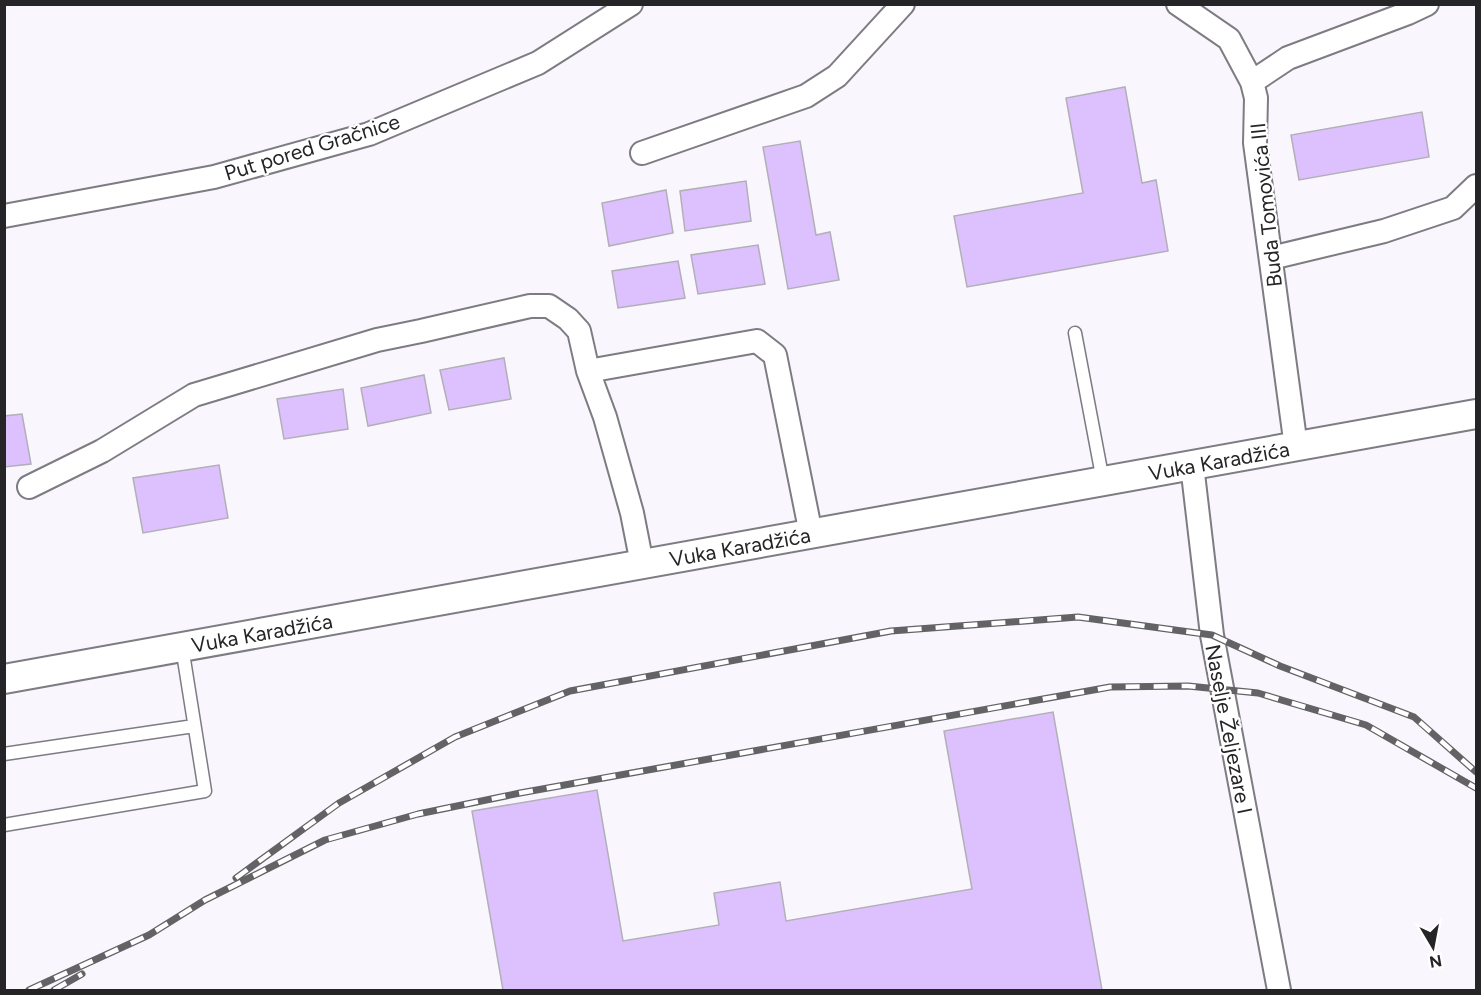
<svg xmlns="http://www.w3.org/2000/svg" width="1481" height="995" font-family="Figtree,sans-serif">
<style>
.building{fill:#ddc1ff;stroke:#b2afb6;stroke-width:1.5}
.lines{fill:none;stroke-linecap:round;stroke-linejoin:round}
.service-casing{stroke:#7e7c82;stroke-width:15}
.minor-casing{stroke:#7e7c82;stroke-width:26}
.tertiary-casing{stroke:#7e7c82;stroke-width:32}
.service{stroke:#fff;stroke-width:12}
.minor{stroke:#fff;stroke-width:22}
.tertiary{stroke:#fff;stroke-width:28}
.rail-casing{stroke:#636265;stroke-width:7}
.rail{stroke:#fff;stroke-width:4.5;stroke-dasharray:14;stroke-linecap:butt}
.labels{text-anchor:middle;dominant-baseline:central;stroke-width:4.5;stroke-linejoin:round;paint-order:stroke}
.street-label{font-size:21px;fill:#252426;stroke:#fff}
</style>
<rect width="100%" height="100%" fill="#f9f6fd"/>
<path class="building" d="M1125 87 1142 183 1156 180 1168 251 967 287 954 216 1083 193 1066 98Z
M1422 112 1429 157 1299 180 1291 135Z
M800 141 816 235 830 232 839 280 788 289 763 147Z
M746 181 751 221 685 231 680 191Z
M666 190 673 233 609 246 602 203Z
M758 245 765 284 698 294 691 255Z
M678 261 685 298 618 308 612 271Z
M504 358 511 399 449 410 440 370Z
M424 375 431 413 368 426 361 388Z
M343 389 348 429 284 439 277 399Z
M22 414 31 464 4 467V416Z
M219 465 228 518 143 533 133 478Z
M1053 712 1102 990H503L472 811 597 790 623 941 719 925 714 893 780 882 786 921 972 889 944 731Z"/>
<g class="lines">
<defs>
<path id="service" d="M1075 333 1103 481
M4 754 194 726
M4 825 205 791 182 647"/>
<path id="minor" d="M1178 4 1229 39 1252 82
M642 153 806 96 837 76 903 4
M4 216 214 177 369 134 538 63 631 4
M1271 258 1384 231 1453 208 1476 186
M588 371 757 341 775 355 811 534
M1296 447 1255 143 1256 98 1252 82 1288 58 1408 13 1427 4
M1192 465 1212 635 1279 990
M29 487 102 451 194 395 377 340 421 331 530 306H549L568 319 579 331 588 371 605 417 632 513 642 564"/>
<path id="tertiary" d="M4 679 1476 414"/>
</defs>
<use href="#service" class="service-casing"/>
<use href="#minor" class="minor-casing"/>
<use href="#tertiary" class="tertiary-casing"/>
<use href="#service" class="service"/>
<use href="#minor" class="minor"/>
<use href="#tertiary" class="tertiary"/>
<defs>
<path id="rail" d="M236 878 339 803 455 737 570 691 891 631 1078 617 1212 635 1280 666 1414 717 1476 772
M29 990 149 935 205 900 325 840 418 814 520 793 1110 687 1188 686 1258 693 1366 725 1476 788
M54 990 82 974"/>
</defs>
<use href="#rail" class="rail-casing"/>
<use href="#rail" class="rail"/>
</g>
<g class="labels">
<g class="street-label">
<text transform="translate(312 147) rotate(-17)">Put pored Gračnice</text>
<text transform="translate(1266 205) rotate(-96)">Buda Tomovića III</text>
<text transform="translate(1219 461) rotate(-10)">Vuka Karadžića</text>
<text transform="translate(740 547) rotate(-10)">Vuka Karadžića</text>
<text transform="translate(262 633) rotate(-10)">Vuka Karadžića</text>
<text transform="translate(1229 729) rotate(79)">Naselje Željezare I</text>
</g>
</g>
<rect width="1481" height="995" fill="none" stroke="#252426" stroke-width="12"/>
<g transform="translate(1433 947) rotate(170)" stroke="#ffffff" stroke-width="4.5" paint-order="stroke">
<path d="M0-4.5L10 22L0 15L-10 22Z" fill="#252426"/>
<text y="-9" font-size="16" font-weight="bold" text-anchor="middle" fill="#252426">N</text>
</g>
</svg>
